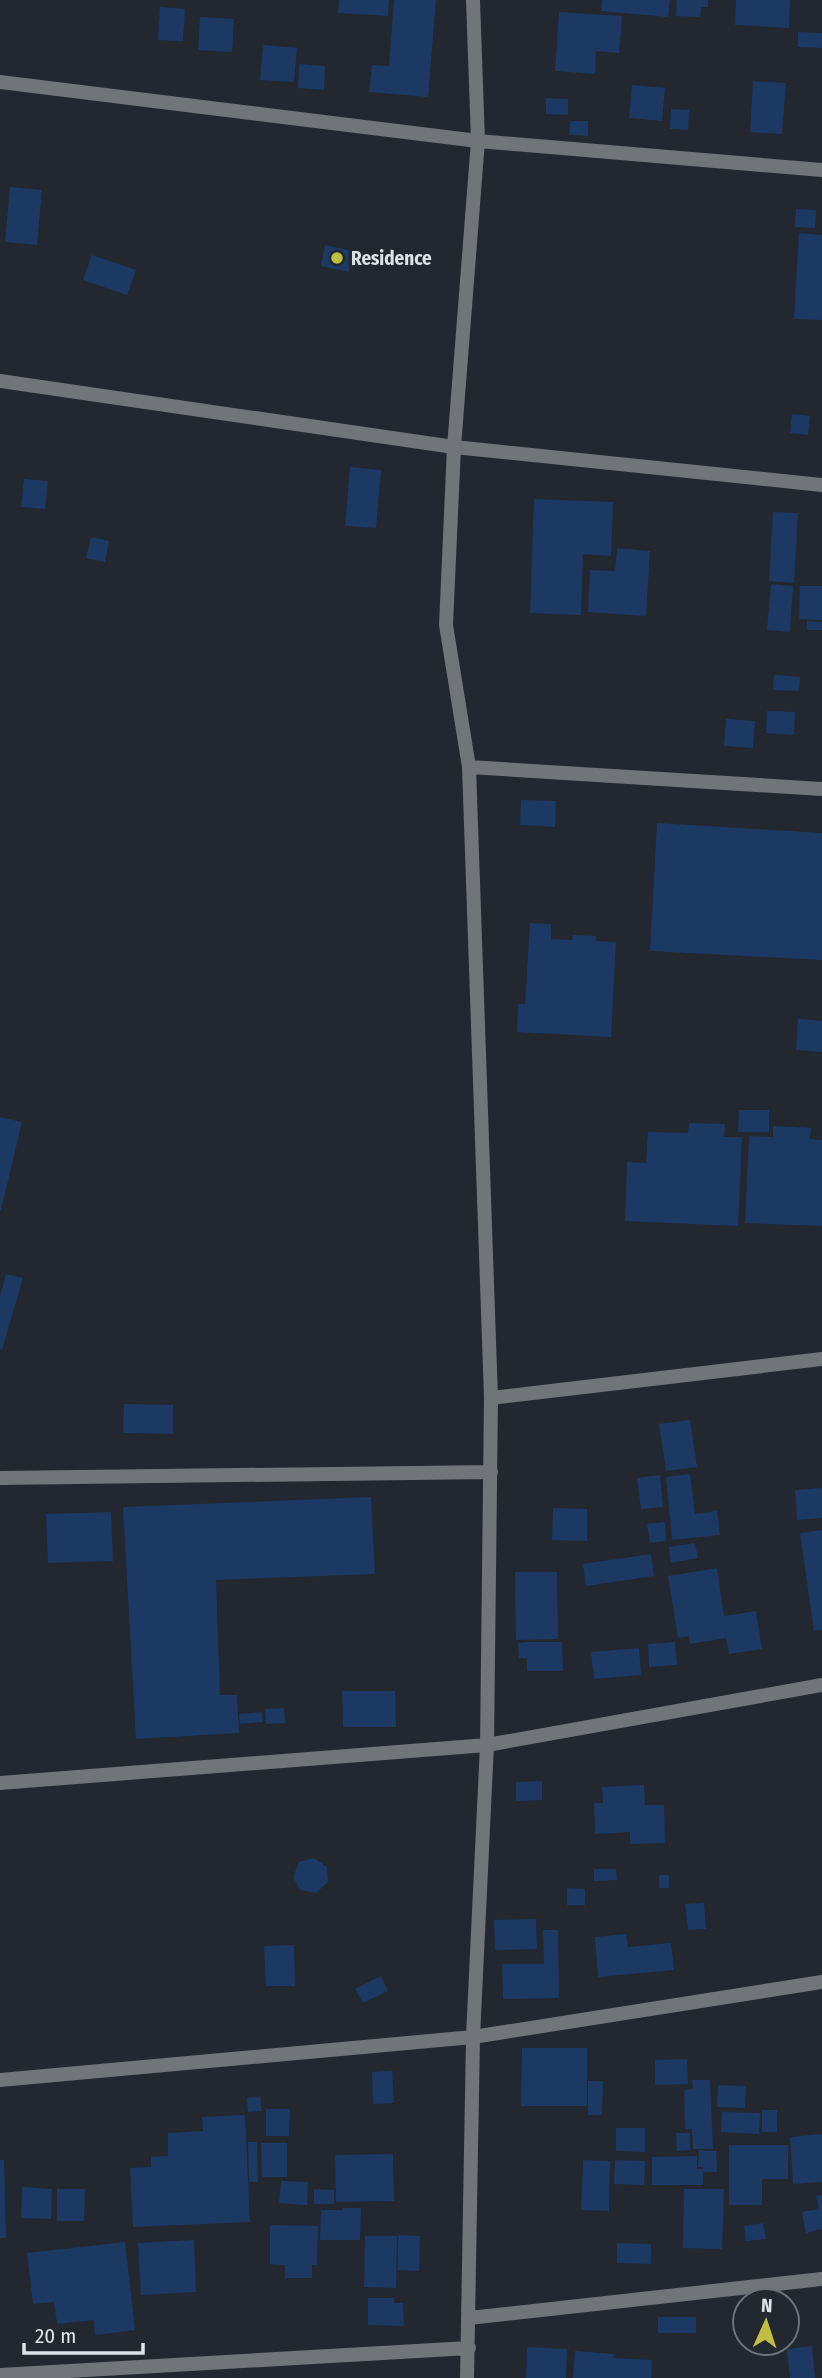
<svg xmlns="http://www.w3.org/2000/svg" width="822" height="2378" font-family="'Fira Sans Condensed',sans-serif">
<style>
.building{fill:#1c3964}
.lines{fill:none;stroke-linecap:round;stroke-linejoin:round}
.minor{stroke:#717478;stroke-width:14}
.poi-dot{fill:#c0be41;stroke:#222730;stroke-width:2.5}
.labels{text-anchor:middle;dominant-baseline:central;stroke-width:7;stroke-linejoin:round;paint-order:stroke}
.poi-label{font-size:19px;font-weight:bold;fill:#dfe2e8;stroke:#222730;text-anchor:start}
</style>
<rect width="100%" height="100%" fill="#222730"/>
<path class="building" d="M339 0H389L388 16 338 13Z
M394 0H436L428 97 369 92 372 65 389 66Z
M602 0H670L668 17 601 11Z
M677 0H708V7H701L700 17 676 16Z
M736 0H790L789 28 735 25Z
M160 7 185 9 183 41 158 40Z
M559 12 622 16 619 53 596 51 595 74 555 71Z
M200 17 234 19 232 52 198 50Z
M798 32 822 33V48L798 47Z
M263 45 297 48 294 82 260 80Z
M299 64 325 66 324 90 298 88Z
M753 81 786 83 782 134 750 132Z
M632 85 665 88 662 121 629 118Z
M546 98 568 99V115L546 114Z
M671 109 689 110 688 130 670 129Z
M570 121H588V136L569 135Z
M10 187 42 190 37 245 5 242Z
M796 209 816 210 815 228 795 227Z
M799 233 822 235V320L794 319Z
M325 245 353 251 349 272 321 266Z
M92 255 136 270 127 295 83 280Z
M792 414 810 416 808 435 790 433Z
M350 467 381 470 376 528 345 526Z
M24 479 48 481 45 509 21 507Z
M534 499 613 502 611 556 583 554 581 615 530 613Z
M773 512 798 513 794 583 769 581Z
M91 537 109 541 105 562 86 558Z
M617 548 650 551 646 616 588 612 590 570 615 571Z
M771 584 793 586 790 632 767 630Z
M800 586H822V620L799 619Z
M807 621 822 622V630H807Z
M774 675 800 677 799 691 773 690Z
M767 711 795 712 794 735 766 733Z
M726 719 755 721 753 748 724 746Z
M521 800 556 801 555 827 520 825Z
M657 823 822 833V960L650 951Z
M530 923 551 924V939L572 940 573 935 596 936V941L616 942 611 1037 517 1032 518 1004H525Z
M798 1019 822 1021V1052L796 1050Z
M739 1110H769V1132H738Z
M0 1117 22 1122 1 1210H0Z
M689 1123 725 1124 724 1137H742L738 1226 625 1221 627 1162 646 1163 648 1132 688 1133Z
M773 1126 811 1128 810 1139 822 1140V1226L745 1223 749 1136 773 1137Z
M6 1274 23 1278 2 1350 0 1349V1297Z
M124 1404 173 1405V1434L123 1433Z
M690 1420 697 1467 666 1471 659 1424Z
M690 1474 695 1514 717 1511 720 1535 672 1540 666 1477Z
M660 1475 663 1507 641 1509 637 1478Z
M822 1488V1518L797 1520 795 1490Z
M371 1497 375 1574 216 1580 220 1695H237L239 1733 136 1739 123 1507Z
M553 1508 587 1509V1541L552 1540Z
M111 1512 113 1561 48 1563 46 1514Z
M665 1522 666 1541 650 1543 647 1524Z
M822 1530V1630L814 1631 800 1533Z
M695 1543 698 1558 671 1563 669 1547Z
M651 1554 654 1576 586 1586 583 1564Z
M717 1568 724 1616 756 1611 762 1649 729 1654 726 1638 690 1644 689 1636 678 1638 668 1576Z
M515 1572H557L558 1639 516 1640Z
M528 1642H562L563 1671H527V1658H519L518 1643Z
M675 1642 677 1665 649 1667 648 1644Z
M639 1648 641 1675 594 1679 591 1652Z
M342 1691H395L396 1727H343Z
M284 1708 285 1723 266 1724 265 1709Z
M262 1712 263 1722 240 1724 239 1714Z
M542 1781V1800L516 1801V1782Z
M644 1785 645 1805H664L665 1843 630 1844V1832L595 1834 594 1803H603L602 1787Z
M314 1858 327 1867 328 1882 316 1893 300 1890 293 1877 299 1862Z
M594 1869H616L617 1880 594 1881Z
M659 1875H669V1888H659Z
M567 1888 585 1889V1905H567Z
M704 1903 706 1929 688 1930 685 1904Z
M536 1919 537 1949 495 1950 494 1920Z
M543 1930H558L559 1998 503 1999 502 1964H544Z
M626 1934 628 1947 671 1943 674 1970 598 1977 595 1937Z
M294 1945 295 1986H266L264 1946Z
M381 1976 388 1991 363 2003 355 1989Z
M522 2048H587V2106H521Z
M687 2059 688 2084 655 2085V2060Z
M392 2071 394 2103 373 2104 372 2072Z
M692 2080H710L713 2149H693L692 2129H685L684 2090 693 2089Z
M588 2081H603L602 2115H588Z
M718 2085 746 2086 745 2108 717 2107Z
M260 2096 262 2111 248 2112 247 2098Z
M266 2109H290L289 2136H266Z
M762 2110H777V2132H762Z
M722 2112 760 2113 759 2134 721 2132Z
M245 2115 250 2222 133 2227 130 2168 151 2167V2157L168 2156V2133L203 2131 202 2117Z
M616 2128H645V2152L616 2151Z
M676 2133H690V2150L677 2151Z
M822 2134V2182L793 2184 790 2137Z
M248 2142H257L258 2182H249Z
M261 2143H287V2177H262Z
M729 2145H788V2179H762V2205H729Z
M699 2150 716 2151 717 2172H703V2185H652V2157L697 2156V2169H703V2167H698Z
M393 2154 394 2201 336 2202 335 2155Z
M0 2160H4L6 2238H0Z
M583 2160 610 2161 609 2211 581 2210Z
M615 2160 645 2161 644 2185 614 2184Z
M281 2181 308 2182 307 2205 279 2203Z
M22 2187 52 2189 51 2219 21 2218Z
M57 2189H85L84 2221H57Z
M314 2189 334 2190V2204H314Z
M684 2189H724L722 2249 683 2248Z
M822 2195V2229L806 2233 802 2212 819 2209 816 2196Z
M343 2208H361L360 2240H320L321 2210H343Z
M763 2223 766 2239 746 2241 744 2226Z
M270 2225 318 2226 317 2265H312V2278H285V2265L270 2264Z
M398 2235 420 2236 419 2271 398 2270Z
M365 2236H397L396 2288 364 2287Z
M194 2240 196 2292 141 2295 138 2243Z
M125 2242 135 2330 95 2335 94 2320 57 2324 54 2302 33 2304 27 2253Z
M617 2243 651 2244V2264L617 2263Z
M368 2298H394V2303H403L404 2326 368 2325Z
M658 2317H696V2333H658Z
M812 2346 815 2378H790L787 2349Z
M527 2347 567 2349 566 2378H526Z
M575 2351 614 2354 613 2358 652 2360 651 2378H573Z"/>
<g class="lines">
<path class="minor" d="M0 82 478 141 822 170
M0 381 454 447 822 485
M469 767 822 789
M491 1398 822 1359
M0 1478 491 1472
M0 1783 487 1745 822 1685
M0 2080 473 2037 822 1982
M469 2318 822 2279
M0 2375 469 2348
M467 2378 473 2037 487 1745 491 1398 469 767 446 625 454 447 478 141 473 0"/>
</g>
<circle class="poi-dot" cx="337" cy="258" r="7"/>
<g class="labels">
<g class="poi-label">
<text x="351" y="258">Residence</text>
</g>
</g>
<g transform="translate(766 2322) rotate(3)"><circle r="33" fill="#222730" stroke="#6e727a" stroke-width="2"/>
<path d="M0-5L12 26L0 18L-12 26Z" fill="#c0be41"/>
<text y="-10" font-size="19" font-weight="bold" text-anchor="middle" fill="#dfe2e8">N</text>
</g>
<path d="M24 2343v10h119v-10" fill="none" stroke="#dfe2e8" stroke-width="3.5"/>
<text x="35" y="2343" font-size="21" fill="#dfe2e8" stroke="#222730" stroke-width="5" paint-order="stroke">20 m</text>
</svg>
